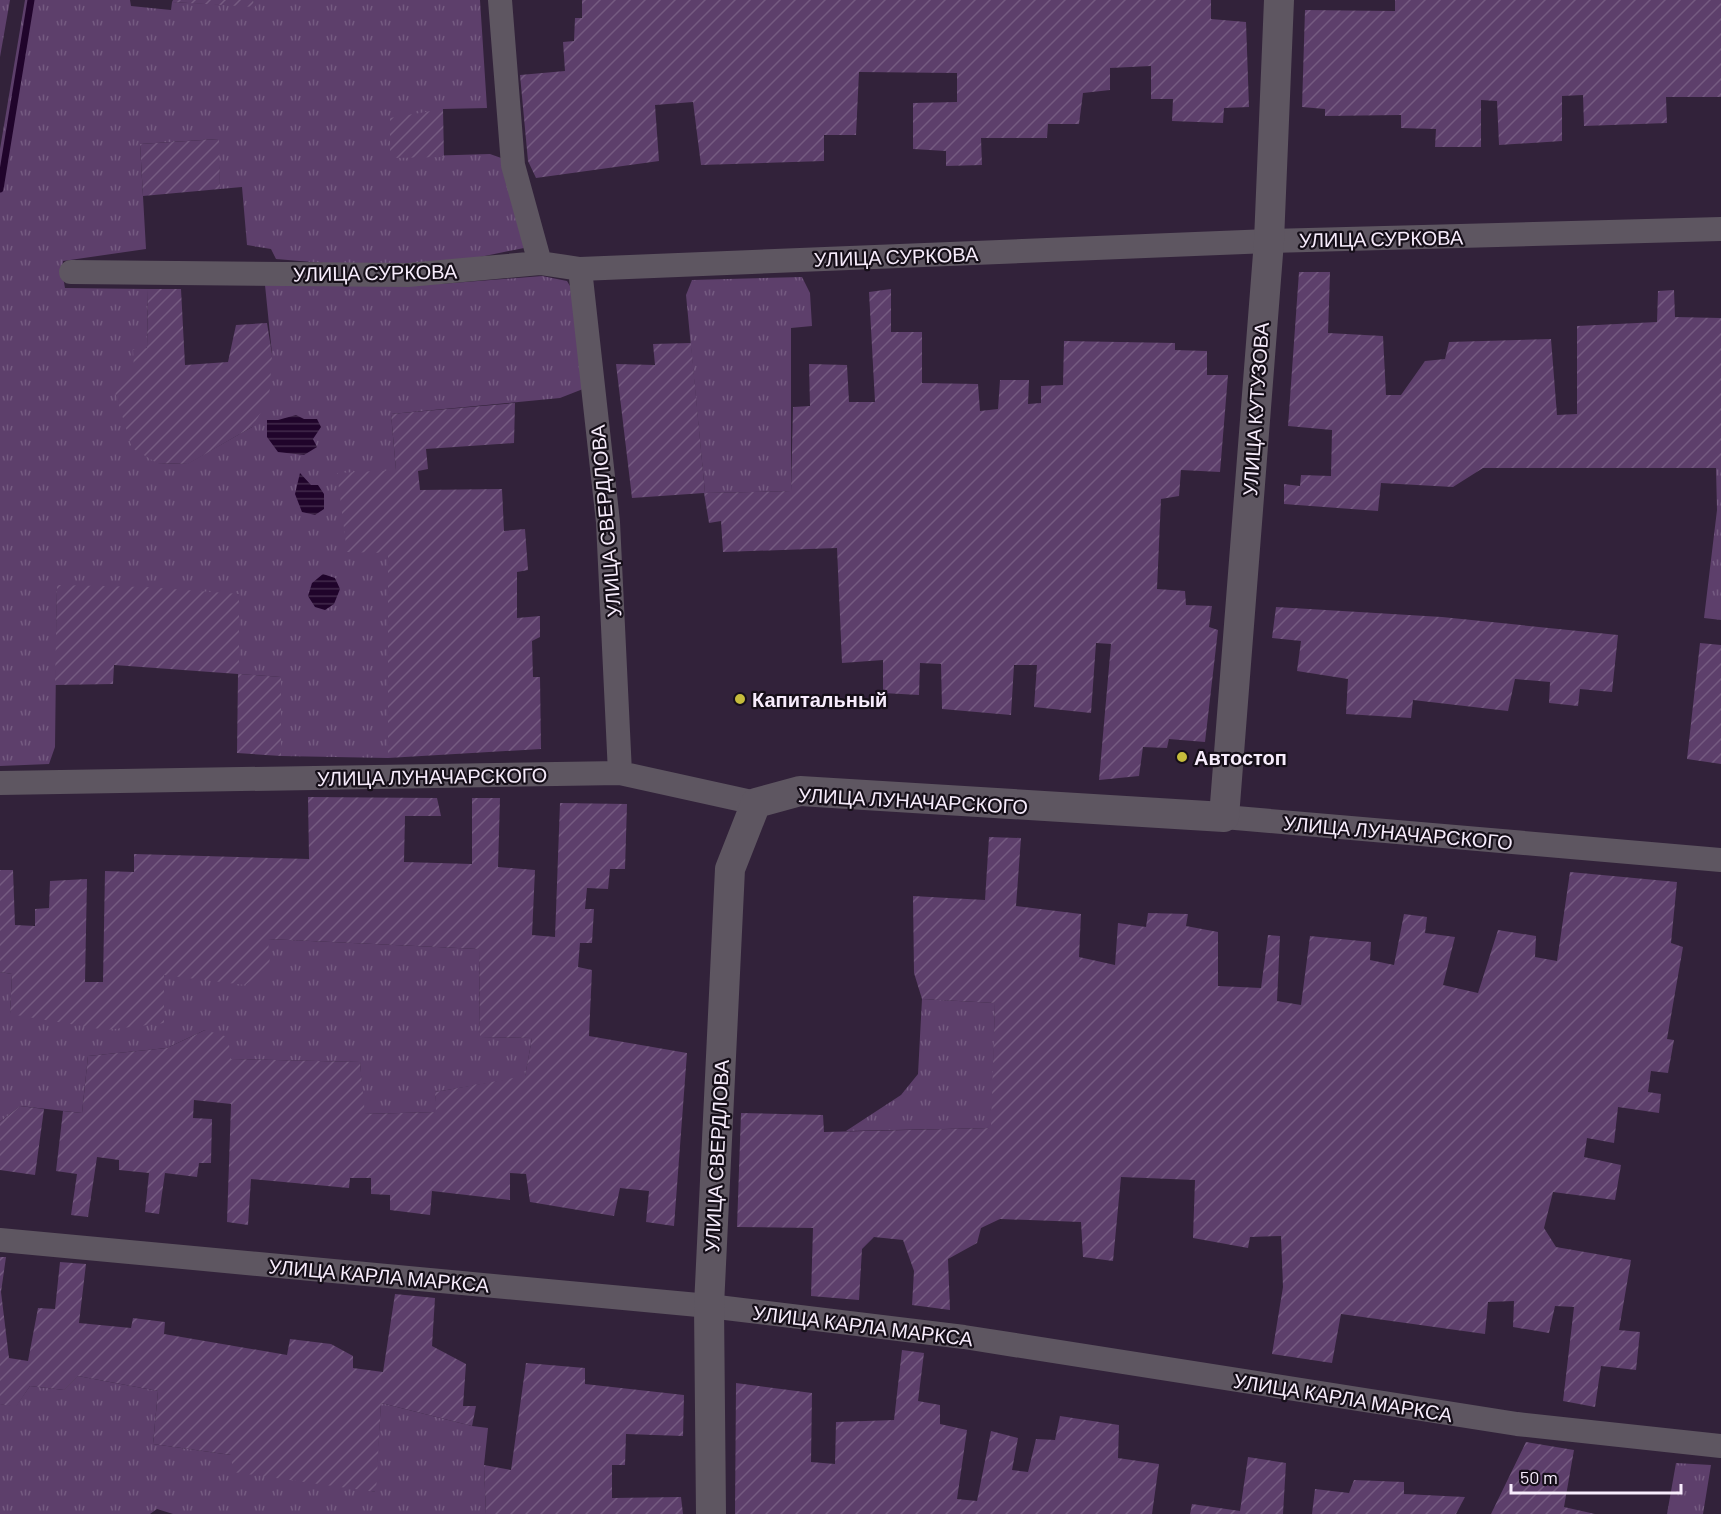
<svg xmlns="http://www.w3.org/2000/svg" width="1721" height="1514" font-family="Barlow,sans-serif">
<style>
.grass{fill:url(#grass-tufts)}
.garden{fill:url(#garden-furrows)}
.water{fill:url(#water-rules)}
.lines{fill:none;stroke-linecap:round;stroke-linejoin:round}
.stream{stroke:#20042b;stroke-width:7}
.minor{stroke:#5e5661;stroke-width:24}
.tertiary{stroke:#5e5661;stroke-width:30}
.poi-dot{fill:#c6bc3c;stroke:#160f19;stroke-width:2}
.labels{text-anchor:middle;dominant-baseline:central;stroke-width:4.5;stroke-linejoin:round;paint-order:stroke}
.street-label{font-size:20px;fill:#f7ecfc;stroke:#160f19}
.poi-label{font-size:20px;font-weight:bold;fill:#f7ecfc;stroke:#160f19;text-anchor:start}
</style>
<defs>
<pattern id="grass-tufts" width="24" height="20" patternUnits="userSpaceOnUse" patternTransform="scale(1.5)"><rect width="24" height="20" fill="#5d3f6b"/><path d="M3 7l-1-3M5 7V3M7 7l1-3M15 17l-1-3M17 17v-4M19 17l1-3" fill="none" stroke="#755b81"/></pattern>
<pattern id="garden-furrows" width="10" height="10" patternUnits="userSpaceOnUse" patternTransform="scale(1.5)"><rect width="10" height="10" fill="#5d3f6b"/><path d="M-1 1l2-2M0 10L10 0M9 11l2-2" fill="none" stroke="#755b81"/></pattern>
<pattern id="water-rules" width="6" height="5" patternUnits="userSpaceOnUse" patternTransform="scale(1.5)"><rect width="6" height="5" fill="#20042b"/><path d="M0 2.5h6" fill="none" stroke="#41294b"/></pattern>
</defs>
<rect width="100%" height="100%" fill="#32223a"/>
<path class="grass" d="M0 0H10L0 57Z
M25 0H130L131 6 171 10 172 2 254 6 253 0H480L487 108 443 109 390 157 490 154 504 159 524 248 460 261 372 267 276 259 271 249 247 245 242 187 220 189 218 139 140 144 146 249 63 261 62 271 65 288 148 289 147 348 157 463 187 464 252 427 272 354 265 285 440 284 542 276 567 281 576 296 583 389 560 398 391 414 396 470 388 552V758L281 756V677L239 674 57 585 55 747 49 764 0 766V149Z
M802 277 810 293 812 326 791 328V491L705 493 686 295 692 280Z
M1716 468H1721V620L1704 618 1717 510Z
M268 939 479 949 480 1037 532 1038 525 1077 435 1092 437 1112 364 1114 360 1062 230 1059 205 1030 167 1048 88 1056 82 1113 20 1106 0 1122V972L12 974 10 1014 164 975Z
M922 999 995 1003 992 1128 846 1131 901 1095 918 1074Z
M78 1376 158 1391 153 1444 231 1455 375 1492 381 1403 472 1426 488 1428 484 1465 486 1514H173L157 1509 150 1514H0V1404L16 1406 30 1386 64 1390Z
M1676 1463 1711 1465 1703 1514H1667Z"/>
<path class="garden" d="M173 0H253L255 7 172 2Z
M582 0H1211V19L1246 22 1249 107 1224 108 1223 123 1172 121 1173 99H1151V66L1110 68V90L1083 93 1079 124H1048L1047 138H981L982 165 946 166V151L913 149V103L957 102V73L859 72 856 135H824V161L701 165 693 102 655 105 659 161 536 178 528 161 520 75 565 71 563 42 574 41 575 18H582Z
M1395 0H1721V97H1666L1667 123 1584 126 1583 95 1562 96V141L1499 145 1497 101 1481 100V147H1435L1436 129 1401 128V115L1325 116V109L1302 107 1305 10 1395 11Z
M443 109 444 157 390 158V118Z
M219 139 220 189 143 196 140 144Z
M1299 272H1330L1328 333 1383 336 1386 395H1401L1425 361 1445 359 1449 342 1551 339 1557 415 1577 414V326L1657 322 1658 291 1674 290 1675 317 1721 318V468H1483L1453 487 1381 483 1378 511 1284 504V484L1300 486 1301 475 1331 476 1332 430 1288 426Z
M148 289H181L185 365 228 362 236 325 267 323 272 354 269 399 252 427 188 464 157 463 132 448 115 392 134 368 133 350 147 348Z
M891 289V332H922V383L978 384 980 411 998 409 1000 380H1029L1028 404 1041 403V386L1063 385 1064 341 1175 343V350L1207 351V375H1228L1220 472 1181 470 1179 496 1161 499 1157 589 1185 591 1186 605 1212 606 1209 627 1218 630 1205 742 1169 739 1167 748 1143 747 1139 776 1099 780 1111 644 1096 643 1091 713 1034 707 1037 665H1014L1011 715 942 709 941 664 920 663 919 695 883 693V660L842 663 837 548 723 552 721 521 709 523 704 493 632 498 616 364 655 365 653 344 691 343 705 493 791 491 793 407 810 406 809 364 847 365 849 402H875L869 292Z
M515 403 514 443 426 449 428 469 418 471 420 490 502 489 504 531 525 529 528 570 517 572V618L540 616V637L532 641 533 677H540L541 749 388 758V553L347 552 337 473 396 470 391 414Z
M57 585 145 587 239 594V674L281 677V756L237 753 238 674 114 665 113 684 55 685Z
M1276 607 1442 617 1618 635 1612 692 1580 689 1578 706 1549 703 1550 682 1515 679 1508 711 1413 700 1411 718 1346 714 1348 679 1297 671 1301 641 1272 638Z
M1700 643 1721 645V764L1687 759Z
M308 797 437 798 441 816H405L404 862 472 864V798H500L498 867 535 870 532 935 555 937 560 803 627 804 625 869H610L608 889 587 888 585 909H594L592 943H580L578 967 592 970 589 1036 687 1053 674 1226 646 1222 649 1191 620 1188 614 1216 530 1202 526 1174 510 1173V1200L432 1191 430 1215 390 1210V1195L371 1194V1178H350L349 1188 251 1179 248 1225 227 1222 231 1104 194 1100 193 1118 212 1119 211 1163H199L197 1177 165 1173 159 1214 145 1212 149 1173 119 1170V1160L97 1157 88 1217 71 1215 77 1174 56 1171 63 1111 82 1113 88 1056 167 1048 205 1030 228 1037 231 1059 360 1062 365 1114 436 1112 435 1092 525 1076 532 1038 480 1037 479 949 268 939 270 966 245 985 164 975V1023L106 1030 10 1014 12 974 0 972V870H13L15 925 35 926V909L49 908 50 881 87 879 85 982H103L105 871 134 872V854L309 859Z
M989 837 1021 838 1016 906 1081 914 1079 957 1115 965 1118 923 1146 927 1148 913 1188 914 1186 926 1218 932V986L1261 988 1268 935 1280 936 1277 1001 1301 1005 1310 936 1371 942 1370 960 1394 965 1404 914 1427 917 1425 933 1455 937 1443 985 1478 993 1498 930 1536 936 1535 957 1557 961 1570 872 1677 882 1671 943 1683 947 1667 1039 1674 1040 1668 1073 1651 1071 1648 1092 1661 1094 1659 1113 1618 1107 1614 1143 1587 1138 1584 1157 1621 1165 1615 1200 1553 1192 1544 1228 1556 1247 1631 1260 1619 1330 1640 1332 1636 1370 1601 1366 1595 1407 1563 1401 1574 1307 1555 1306 1549 1333 1513 1327 1514 1301 1488 1302 1485 1334 1341 1314 1332 1363 1272 1354 1283 1287 1281 1236 1250 1237 1248 1248 1193 1238 1195 1180 1121 1177 1113 1261 1083 1257 1081 1222 1000 1219 981 1228 977 1243 948 1259 950 1310 912 1305 914 1271 903 1240 874 1237 862 1249 859 1300 811 1296 813 1228 737 1227 741 1113 823 1115 824 1132 991 1128 995 1003 922 999 914 973 913 896 985 900Z
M20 1106 44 1109 35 1175 0 1170V1122Z
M0 1257H6L1 1292 9 1358 28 1361 38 1308 55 1309 60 1262 86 1264 79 1323 131 1328 133 1318 165 1322 164 1334 287 1355 290 1339 331 1344 353 1356V1368L383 1372 395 1294 435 1298 432 1346 466 1364 463 1406H476L472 1426 381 1403 376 1492 233 1472 231 1455 153 1444 158 1391 78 1376 64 1390 30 1386 16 1407 0 1404Z
M902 1350 924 1353 918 1401 940 1405V1424L967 1430 957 1499 977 1501 991 1431 1018 1438 1012 1470 1028 1472 1036 1439 1055 1440 1060 1416 1119 1425 1118 1458 1159 1464 1152 1514H735L736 1383 812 1393 811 1462 835 1464 836 1422 894 1420Z
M526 1363 585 1368V1384L684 1395 683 1436 626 1434 625 1465H612V1498L681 1497 683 1514H486L484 1465 511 1470Z
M1526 1442 1574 1450 1564 1507 1595 1514H1491Z
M1248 1457 1286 1463 1283 1514H1190L1192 1504 1240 1511Z
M1354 1480 1404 1482V1494L1465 1497 1456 1514H1312L1315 1489 1349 1493Z"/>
<path class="water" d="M296 415 304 419H317L321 427 313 439 317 447 304 455 278 452 267 437V420H278Z
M300 473 311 485H318L324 494V509L315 515 302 512 295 494Z
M323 574 335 578 340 589 334 604 325 610 315 607 308 596 312 583Z"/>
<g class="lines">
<path class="stream" d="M0 189 31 0"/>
<path class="minor" d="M500 0 513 165 540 263
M580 269 608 522 620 773
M71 272 408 275 540 263 580 269 1269 241 1721 229
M0 783 620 773 756 803
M1224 817 1721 860
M0 1240 709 1306 964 1337 1517 1424 1721 1446"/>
<path class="tertiary" d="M711 1514 709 1306 730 869 756 803 800 791 1224 817 1269 241 1279 0"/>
</g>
<g class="poi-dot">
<circle cx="740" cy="699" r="6"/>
<circle cx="1182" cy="757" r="6"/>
</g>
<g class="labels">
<g class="street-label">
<text transform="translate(1381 238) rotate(-1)">УЛИЦА СУРКОВА</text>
<text transform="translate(896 256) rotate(-2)">УЛИЦА СУРКОВА</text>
<text transform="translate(375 272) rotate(-1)">УЛИЦА СУРКОВА</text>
<text transform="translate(1255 409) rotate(-86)">УЛИЦА КУТУЗОВА</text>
<text transform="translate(605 521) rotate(-95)">УЛИЦА СВЕРДЛОВА</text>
<text transform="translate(432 776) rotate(-1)">УЛИЦА ЛУНАЧАРСКОГО</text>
<text transform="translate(913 800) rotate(3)">УЛИЦА ЛУНАЧАРСКОГО</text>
<text transform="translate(1398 832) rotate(5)">УЛИЦА ЛУНАЧАРСКОГО</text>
<text transform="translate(716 1156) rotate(-87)">УЛИЦА СВЕРДЛОВА</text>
<text transform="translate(379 1275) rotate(5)">УЛИЦА КАРЛА МАРКСА</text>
<text transform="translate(863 1325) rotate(7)">УЛИЦА КАРЛА МАРКСА</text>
<text transform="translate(1343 1397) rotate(9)">УЛИЦА КАРЛА МАРКСА</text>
</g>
<g class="poi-label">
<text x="752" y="699">Капитальный</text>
<text x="1194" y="757">Автостоп</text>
</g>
</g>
<path d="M1511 1484v9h170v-9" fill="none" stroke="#f7ecfc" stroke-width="3"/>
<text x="1520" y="1484" font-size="18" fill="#f7ecfc" stroke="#160f19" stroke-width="4.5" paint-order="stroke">50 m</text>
</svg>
